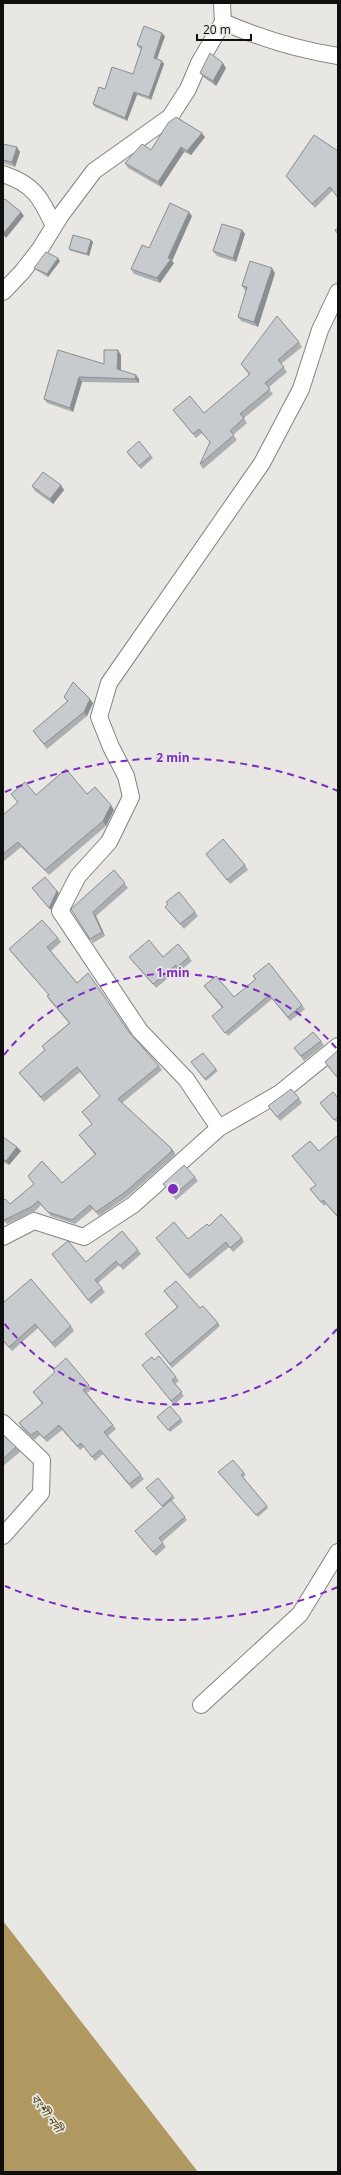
<svg xmlns="http://www.w3.org/2000/svg" width="341" height="2175" font-family="'Open Sans','Noto Sans Bengali',sans-serif">
<style>
.water{fill:#af9961}
.lines{fill:none;stroke-linecap:round;stroke-linejoin:round}
.minor-casing{stroke:#84837f;stroke-width:18}
.minor{stroke:#fff;stroke-width:16}
.wall{fill:#abafb1}
.shaded-wall{fill:#8b8e90}
.building{fill:#c7cbce;stroke:#8b8e90}
.ring{fill:none;stroke:#7b2cbf;stroke-width:2;stroke-dasharray:7 5}
.labels{text-anchor:middle;dominant-baseline:central;stroke-width:3.5;stroke-linejoin:round;paint-order:stroke}
.water-label{font-size:12px;font-style:italic;fill:#59491d;stroke:#e8e7e3}
.centre{fill:#7b2cbf;stroke:#e8e7e3;stroke-width:2}
.ring-label{font-size:12px;text-anchor:middle;font-weight:bold;fill:#7b2cbf;stroke:#e8e7e3;stroke-width:3.5;stroke-linejoin:round;paint-order:stroke}
</style>
<rect width="100%" height="100%" fill="#e8e7e3"/>
<path class="water" d="M3 1921 198 2172H3Z"/>
<g class="lines">
<defs>
<path id="minor" d="M222 3 223 22C260 38 299 50 338 56
M3 174C35 185 40 197 54 226
M3 292 22 272 40 249 61 215 94 171 170 117 188 89 199 63 223 22
M338 292 320 330 301 389 262 463 109 683 99 717 111 747 126 776 131 797 109 842 78 876 60 911 140 1031 186 1079 219 1128 280 1093 338 1046
M3 1237 34 1221 84 1237 133 1205 219 1128
M3 1423 42 1460 41 1493 3 1536
M201 1705 300 1614 338 1552"/>
</defs>
<use href="#minor" class="minor-casing"/>
<use href="#minor" class="minor"/>
</g>
<path class="wall" d="M165 36 157 59 164 64 151 100 137 95 127 121 95 107 93 104 105 89 133 74 141 49 139 48 137 45Z
M226 68 216 86 203 77 200 73Z
M205 137 191 155 184 152 161 187 128 168 125 163 151 150Z
M3 144 20 152 15 167 3 163Z
M338 151 332 191 315 208 289 180 286 176Z
M192 216 172 261 174 263 160 283 134 274 131 269 149 248Z
M242 230 245 234 236 262 217 256 213 251Z
M91 240 93 242 89 256 71 251 69 249Z
M60 261 48 277 36 270 34 268Z
M275 273 258 327 241 321 238 317 246 291 245 290 242 286Z
M299 342 302 347 281 364 287 372 268 388 273 394 244 418 247 423 233 435 237 440 203 469 200 464 210 442 202 433 196 438 173 410 204 413 249 375 241 364Z
M58 350 104 364 121 355V370L139 379V383L82 382 73 412 47 403 44 399Z
M128 454 151 456 153 458 141 469Z
M32 486 64 490 53 504 35 491Z
M64 697 93 703 87 716 47 749 33 731 67 702Z
M11 794 36 795 87 794 114 810 106 826 49 875 21 847 3 862V815L18 803Z
M206 854 245 865 248 870 230 884Z
M114 870 128 888 96 916 105 936 93 943 71 909Z
M168 904 195 912 198 916 184 929 165 907Z
M58 938 61 942 51 951 77 983 129 1032 159 1066 162 1070 122 1103 171 1148 174 1152 175 1155 127 1197 99 1216 93 1209 75 1224 51 1216 41 1205 34 1212 7 1224 3 1220V1201L10 1204 34 1184 28 1176 62 1183 95 1155 79 1135 92 1124 82 1112 100 1096 80 1072 44 1102 19 1073 45 1051 42 1046 69 1023 50 1001 47 996 49 995 12 953 9 949Z
M129 957H189L192 961 180 971 179 969 156 988Z
M253 976 302 1005 305 1009 290 1021 272 999 228 1036 212 1016 222 1008 204 986 234 997 255 980Z
M321 1041 324 1045 304 1061 294 1048Z
M338 1050V1079L325 1062Z
M193 1065 216 1069 218 1071 206 1081Z
M299 1098 302 1103 280 1121 268 1106Z
M338 1098V1120L336 1122 322 1106Z
M338 1135V1218L326 1204 324 1206 313 1193 310 1189 316 1185 292 1156 319 1151Z
M3 1137 17 1147 21 1151 9 1165 3 1162Z
M195 1177 198 1181 176 1200 163 1184Z
M209 1226 242 1238 244 1242 233 1252 229 1247 190 1279 156 1238 188 1239Z
M138 1250 141 1254 123 1270 119 1265 98 1283 105 1292 91 1304 52 1254 86 1262Z
M164 1291 200 1308 218 1323 220 1326 172 1368 145 1334 177 1307Z
M3 1301 71 1326 74 1331 55 1348 38 1328 12 1351 3 1341Z
M154 1360 176 1377 179 1381 175 1384 184 1396 174 1405 142 1365Z
M53 1370 89 1385 92 1389 87 1393 116 1429 108 1436 144 1479 132 1489 103 1454 95 1461 84 1447 80 1450 62 1430 47 1442 40 1435 34 1440 22 1428 19 1423 42 1404 33 1392 55 1373Z
M159 1419H181L183 1422 170 1432Z
M3 1435 16 1447 20 1452 3 1466Z
M218 1472 244 1473 246 1475 243 1477 268 1508 258 1517Z
M148 1490 173 1496 175 1498 171 1501 187 1520 162 1542 166 1547 156 1556 135 1531 163 1507Z"/>
<path class="shaded-wall" d="M162 33 165 36 156 61 154 58Z
M162 61 164 64 151 100 149 97Z
M223 63 226 68 216 86 213 81Z
M134 92 137 95 127 121 125 118Z
M202 133 205 137 191 155 187 151Z
M17 147 20 152 15 167 12 162Z
M181 147 184 152 161 187 158 182Z
M21 212 24 216 6 238 3 234Z
M189 212 192 216 172 261 174 263 160 283 157 278 168 258Z
M242 230 245 234 236 262 233 258Z
M91 240 93 242 89 256 87 254Z
M58 258 60 261 48 277 47 274Z
M272 268 275 273 258 327 254 322Z
M118 350 121 355V373L117 369Z
M136 375 139 379V383L135 379Z
M79 377 82 382 73 412 70 408Z
M61 485 64 490 53 504 50 499Z
M90 699 93 703 87 716 84 712Z
M111 805 114 810 106 826 103 821Z
M57 891 59 893 51 910 49 908Z
M93 912 96 916 105 936 102 932Z
M17 1147 21 1151 9 1165 6 1161Z
M171 1148 174 1152 175 1155 172 1151Z"/>
<path class="building" d="M144 26 162 33 154 58 162 61 149 97 134 92 125 118 93 104 99 87 105 89 112 67 133 74 142 47 137 45Z
M210 53 223 63 213 81 200 73Z
M176 117 202 133 187 151 181 147 158 182 125 163 142 144 151 150 168 123Z
M314 135 338 151V198L330 187 312 204 286 176Z
M3 144 17 147 12 162 3 160Z
M5 199 21 212 3 234V201Z
M170 203 189 212 168 258 171 259 157 278 131 269 142 245 149 248Z
M222 224 242 230 233 258 213 251Z
M338 228V234L335 230Z
M73 235 91 240 87 254 69 249Z
M46 252 58 258 47 274 34 268Z
M250 261 272 268 254 322 238 317 247 287 242 286Z
M277 316 299 342 278 360 284 367 265 383 270 389 240 414 244 418 230 431 234 435 200 464 210 442 199 429 193 434 173 410 190 396 204 413 250 374 241 364Z
M58 350 104 364V350H118L117 369 136 375 135 379 79 377 70 408 44 399Z
M139 441 151 456 139 466 127 452Z
M43 472 61 485 50 499 32 486Z
M73 682 90 699 84 712 44 744 33 731 68 701 64 697Z
M66 769 87 794 95 787 111 805 103 821 45 870 18 842 3 854V815L18 802 11 794 25 782 36 795Z
M223 839 245 865 227 880 206 854Z
M114 870 125 883 93 912 102 932 90 939 71 909Z
M45 877 57 891 49 908 32 888Z
M179 892 195 912 180 924 165 907 168 904 166 902Z
M42 920 58 938 47 947 77 983 88 973 129 1032 159 1066 118 1099 171 1148 172 1151 124 1193 96 1212 90 1205 72 1220 48 1212 38 1201 31 1207 4 1220 3 1219V1201L5 1199 10 1204 34 1184 28 1176 42 1161 62 1183 96 1154 79 1135 92 1124 82 1112 100 1096 77 1067 41 1097 19 1073 45 1050 42 1046 70 1023 47 996 49 995 9 949Z
M149 940 163 957 178 944 189 957 177 967 176 965 153 984 129 957Z
M269 963 302 1005 288 1017 269 995 225 1033 212 1016 223 1007 204 986 216 976 234 997 256 979 253 976Z
M313 1032 321 1041 301 1056 294 1048Z
M338 1050V1074L336 1076 325 1062Z
M203 1053 216 1069 205 1079 191 1062Z
M291 1089 299 1098 277 1117 268 1106Z
M333 1092 338 1098V1116L334 1120 320 1103Z
M338 1135V1217L323 1200 321 1202 310 1189 316 1185 292 1156 310 1141 319 1151Z
M3 1137 17 1147 6 1161 3 1159Z
M184 1165 195 1177 173 1196 163 1184Z
M221 1214 242 1238 230 1248 226 1242 187 1275 156 1238 174 1222 188 1239 207 1224 209 1226Z
M122 1231 138 1250 120 1266 116 1261 95 1280 102 1288 88 1300 52 1254 68 1241 86 1262Z
M31 1279 71 1326 52 1343 35 1324 9 1347 3 1340V1301L4 1302Z
M176 1281 200 1308 203 1306 218 1323 170 1364 145 1334 178 1307 164 1291Z
M159 1356 176 1377 172 1380 182 1392 171 1401 142 1365 152 1357 154 1360Z
M66 1358 89 1385 83 1390 113 1425 104 1432 141 1475 129 1484 100 1450 92 1457 81 1443 77 1446 59 1425 44 1438 37 1431 31 1435 19 1423 43 1403 33 1392 55 1372 53 1370Z
M170 1406 181 1419 168 1430 157 1417Z
M3 1435 16 1447 3 1459Z
M233 1460 244 1473 241 1475 267 1506 256 1515 218 1472Z
M158 1478 173 1496 162 1506 146 1488Z
M171 1500 185 1517 159 1538 163 1543 153 1552 135 1531Z"/>
<g class="ring">
<path d="M337 1329A216 216 0 0 1 4 1323M4 1055A216 216 0 0 1 337 1049"/>
<path d="M338 1587A431 431 0 0 1 5 1586M5 792A431 431 0 0 1 338 791"/>
</g>
<g class="labels">
<g class="water-label">
<text transform="translate(47 2113) rotate(53)">বংশী নদী</text>
</g>
</g>
<circle cx="173" cy="1189" r="6" class="centre"/>
<g class="ring-label">
<text x="173" y="762">2 min</text>
<text x="173" y="977">1 min</text>
</g>
<rect width="341" height="2175" fill="none" stroke="#100f0e" stroke-width="8"/>
<path d="M197 34v6h54v-6" fill="none" stroke="#100f0e" stroke-width="2"/>
<text x="203" y="34" font-size="12" fill="#100f0e" stroke="#e8e7e3" stroke-width="3" paint-order="stroke">20 m</text>
</svg>
